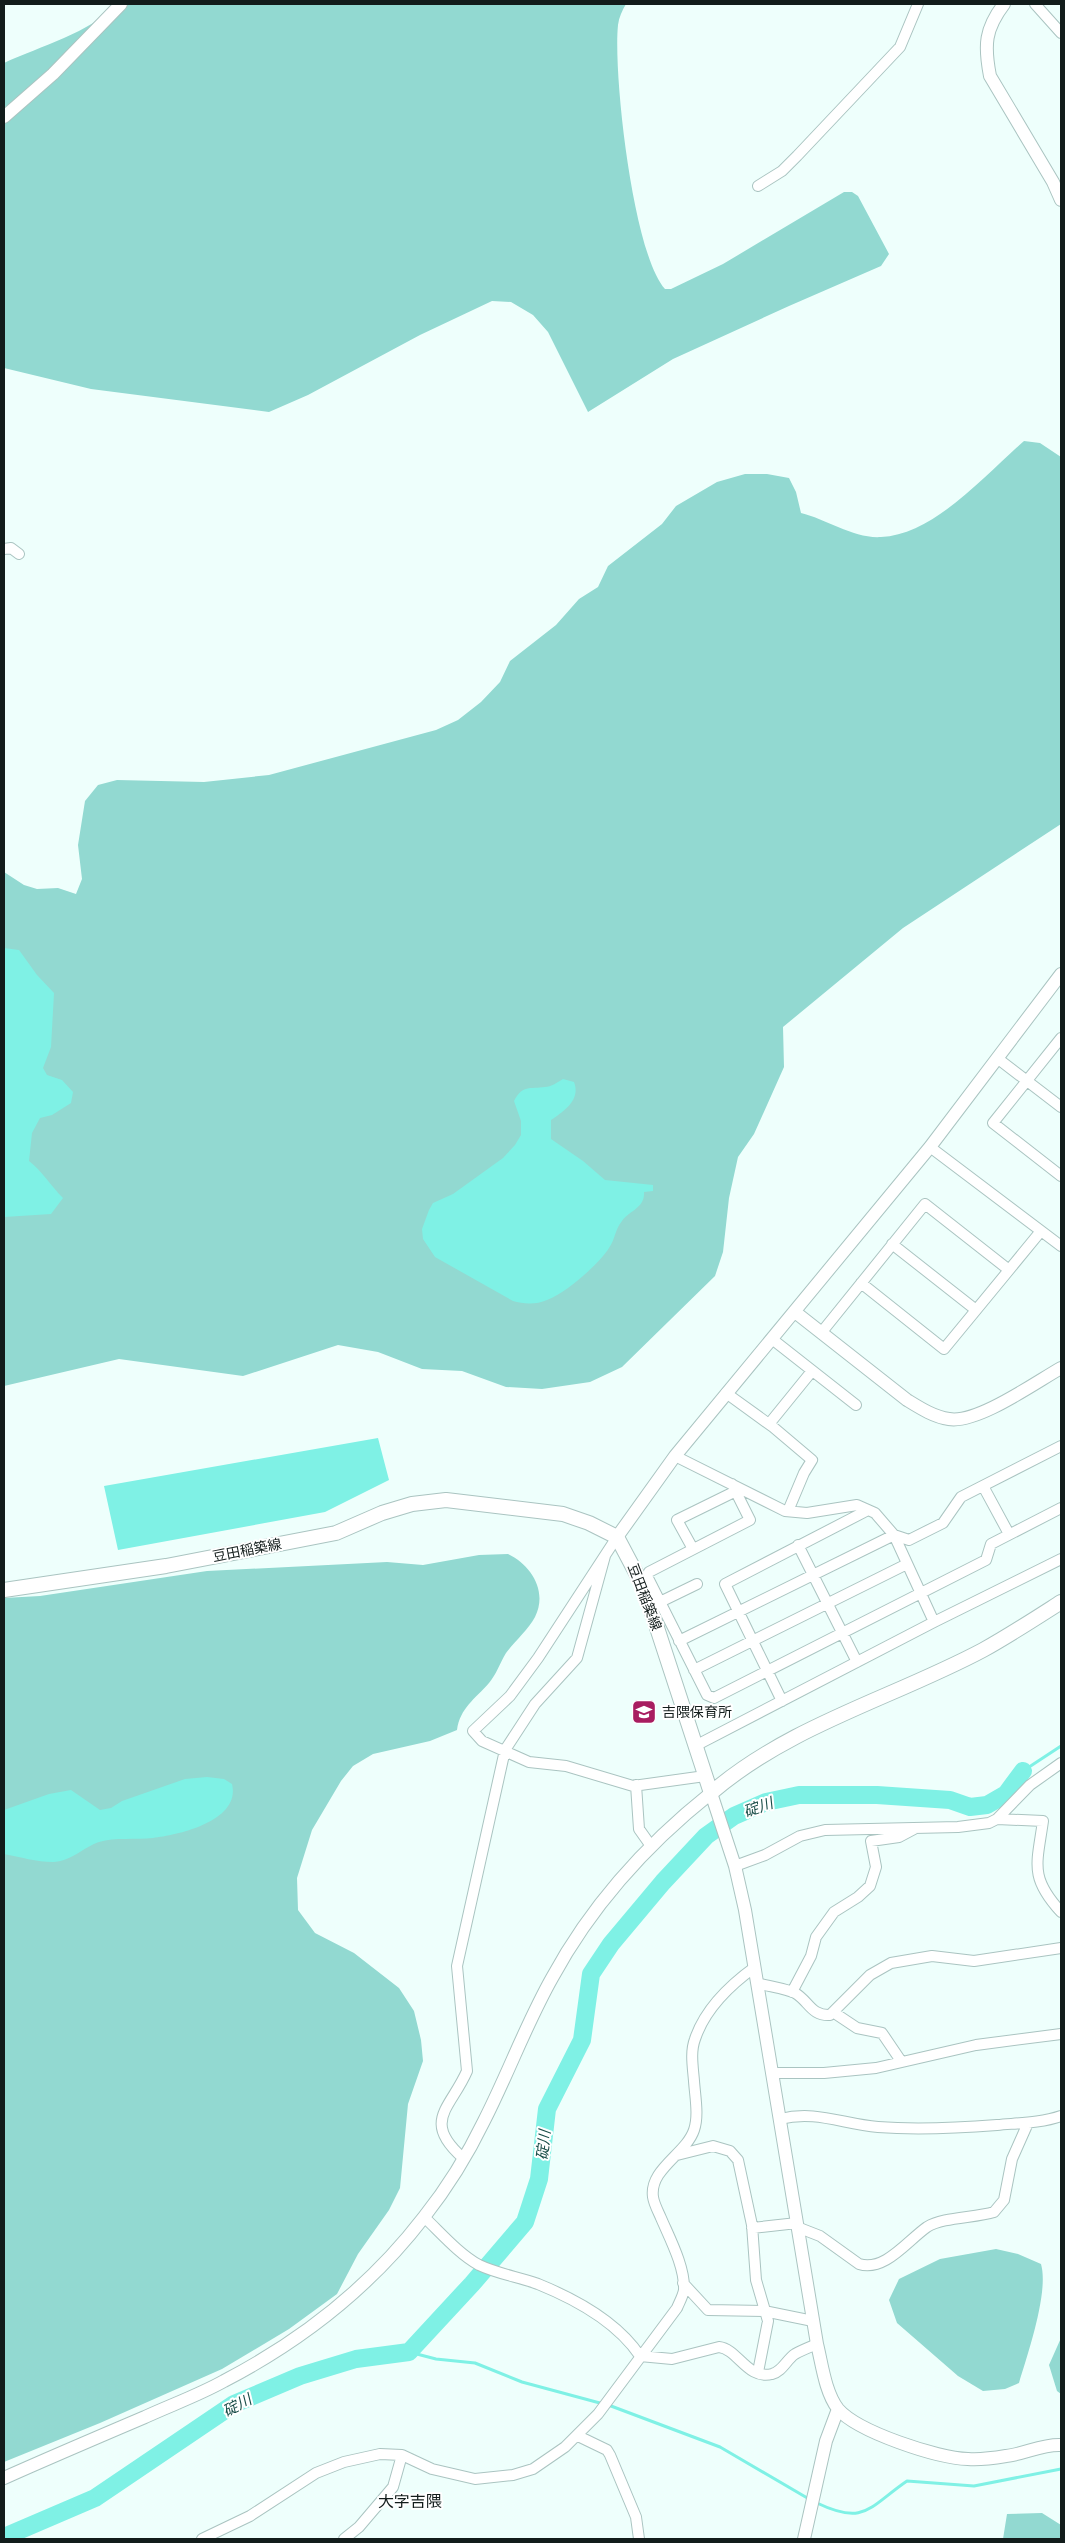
<svg xmlns="http://www.w3.org/2000/svg" width="1065" height="2543" font-family="Montserrat,'Noto Sans JP',sans-serif">
<style>
.green{fill:#92d9d1}
.water{fill:#7ff1e5}
.lines{fill:none;stroke-linecap:round;stroke-linejoin:round}
.stream{stroke:#7ff1e5;stroke-width:3}
.river{stroke:#7ff1e5;stroke-width:18}
.minor-casing{stroke:#aac4c1;stroke-width:12}
.tertiary-casing{stroke:#aac4c1;stroke-width:14}
.secondary-casing{stroke:#aac4c1;stroke-width:16}
.minor{stroke:#fff;stroke-width:10}
.tertiary{stroke:#fff;stroke-width:12}
.secondary{stroke:#fff;stroke-width:14}
.labels{text-anchor:middle;dominant-baseline:central;stroke-width:4;stroke-linejoin:round;paint-order:stroke}
.street-label{font-size:14px;fill:#121c1b;stroke:#fff}
.poi-label{font-size:14px;fill:#121c1b;stroke:#fff;text-anchor:start}
.water-label{font-size:15px;font-style:italic;fill:#184c47;stroke:#fff}
.quarter-label{font-size:16px;fill:#121c1b;stroke:#fff}
</style>
<rect width="100%" height="100%" fill="#eefffc"/>
<path class="green" d="M118 4H626C622 11 619 17 618 25 613 74 633 254 665 289H671L723 264 844 192H852L858 196 889 254 881 266 789 306 673 359 588 412 548 332 533 315 511 302 492 301 420 335 308 395 269 412 91 389 4 368V63C41 46 89 33 118 4Z
M1024 441 1040 443 1061 457V824L903 928 783 1027 784 1067 754 1134 738 1157 729 1198 723 1252 715 1276 622 1367 590 1382 542 1389 506 1387 462 1371 422 1369 378 1352 338 1345 243 1376 119 1359 4 1386V872L24 885 37 889 58 888 76 894 82 879 78 845 85 801 98 785 117 780 204 782 269 775 436 730 458 720 481 702 500 682 510 661 556 625 579 599 598 587 608 566 662 524 676 506 717 482 745 474H767L789 478 796 492 801 513C826 519 855 539 881 537 934 535 986 474 1024 441Z
M508 1554C531 1565 548 1591 535 1617 528 1630 515 1641 506 1653 500 1663 496 1675 489 1683 475 1699 460 1708 457 1730L430 1741 373 1754 353 1766 341 1781 312 1830 297 1878 298 1910 315 1933 354 1953 399 1988 414 2011 421 2040 423 2061 408 2104 400 2188 389 2210 358 2254 337 2294 289 2329 222 2369 100 2423 4 2462V1598L40 1596 207 1571 387 1562 423 1565 479 1555Z
M996 2249 1018 2254 1041 2264C1049 2292 1028 2353 1019 2383L1005 2389 983 2391 958 2376 897 2323 889 2300 899 2279 940 2259Z
M1061 2338V2394L1057 2391 1049 2365Z
M1042 2513 1061 2525V2539H1003L1007 2514Z"/>
<path class="water" d="M4 948 19 950 37 975 54 993 51 1047 43 1068 47 1075 62 1080 73 1092 71 1103 52 1115 40 1118 32 1133 29 1161C42 1171 51 1186 63 1198L51 1214 4 1217Z
M563 1079 574 1082C581 1100 564 1111 551 1120V1139L583 1161 605 1180 653 1185V1191L644 1192C645 1208 630 1210 622 1221 615 1229 615 1240 609 1248 598 1265 566 1293 547 1300 536 1305 523 1304 513 1301L435 1257 423 1239 422 1229 429 1210 433 1203 453 1194 503 1158 515 1145 521 1135V1121L514 1101C522 1085 530 1089 545 1087 551 1087 558 1082 563 1079Z
M378 1438 389 1480 325 1512 118 1550 104 1486Z
M207 1777 224 1779 232 1784C241 1821 179 1835 153 1838 136 1840 115 1837 99 1842 84 1847 70 1862 53 1862 37 1862 20 1857 4 1854V1810L49 1794 71 1790 100 1810 111 1808 122 1801 185 1779Z"/>
<g class="lines">
<path class="stream" d="M1023 1771 1061 1746
M409 2352 436 2359 475 2363 522 2382 611 2406 720 2447 809 2499
M817 2503C865 2526 869 2507 907 2481L974 2486 1061 2469"/>
<path class="river" d="M4 2537 95 2498 234 2404 300 2376 356 2359 409 2352 472 2284 525 2222 539 2179 547 2109 582 2040 591 1974 611 1944 663 1882 706 1836 734 1816 766 1802 799 1795H877L950 1800 970 1807 987 1805 1006 1794 1023 1771"/>
<defs>
<path id="minor" d="M1035 4 1061 33
M758 186 782 171 797 156 900 47 918 4
M4 549 11 548 19 554
M1061 1038 993 1123 1061 1176
M997 1058 1061 1107
M930 1147 1061 1246
M892 1244 976 1310
M1009 1270 1041 1231
M821 1333 925 1204 1009 1270 944 1349 861 1283
M772 1339 856 1405
M726 1393 773 1427 812 1460 804 1473 788 1511
M769 1424 812 1371
M675 1456 785 1511 807 1513 857 1505 875 1513 894 1535 934 1622
M983 1486 1009 1534
M617 1537 538 1658 510 1696 473 1731 482 1741 529 1762 566 1766 633 1786 705 1776
M798 1545 857 1662
M693 1549 677 1520 736 1491
M647 1576 649 1572 750 1520 732 1484
M639 1577 647 1576 707 1695 714 1698 986 1560 991 1544 1061 1508
M660 1602 697 1584
M679 1641 894 1535 909 1540 943 1523 961 1497 1061 1446
M694 1670 907 1564
M782 1701 725 1584 868 1510
M695 1746 934 1622 1061 1559
M636 1785 639 1829 651 1846
M997 1819 1043 1821C1037 1864 1029 1877 1061 1912
M735 1866 765 1855 800 1836 825 1830 958 1827 989 1823 997 1819 1030 1785 1061 1763
M757 1983C767 1986 787 1989 795 1993 809 2001 811 2016 830 2015L870 1975 891 1963 932 1956 974 1961 1061 1948
M792 1992 811 1956 816 1937 834 1912 858 1897 870 1886 876 1867 871 1841 899 1837 914 1829
M833 2012 857 2028 882 2033 901 2061
M772 2073H824L876 2068 976 2045 1061 2034
M780 2119C816 2110 842 2124 878 2127 917 2130 958 2128 997 2125 1019 2123 1041 2123 1061 2116
M677 2155 713 2146 730 2151 738 2160 752 2225 756 2280 768 2321 758 2372
M463 2158C421 2121 451 2108 467 2071L457 1966 505 1750 535 1704 577 1658 605 1556
M424 2217C441 2233 459 2254 479 2265 498 2274 519 2277 538 2284 575 2299 618 2323 640 2356L672 2359 719 2347C738 2349 747 2380 772 2374 782 2372 787 2359 795 2354 802 2350 810 2347 817 2344
M797 2227 820 2236 859 2264C885 2272 907 2241 927 2227 943 2217 975 2218 994 2212L1004 2200 1012 2159 1028 2123
M752 2228 797 2223
M683 2283 708 2310 764 2311 813 2321
M578 2436 607 2450 610 2455 636 2517 639 2539
M202 2539 250 2516 316 2473 344 2462 380 2454 402 2455 432 2469 475 2479 513 2475 533 2469 565 2447 598 2414 677 2308C679 2303 683 2296 684 2290 685 2267 670 2239 661 2218 658 2211 654 2204 653 2197 649 2169 686 2154 694 2130 699 2116 695 2096 694 2081 693 2068 690 2052 695 2039 705 2009 730 1985 755 1967
M344 2539 359 2527 393 2487 402 2455"/>
<path id="tertiary" d="M1004 4C985 29 984 45 990 76L1053 182 1061 200
M4 117 53 74 121 4
M795 1312 907 1400C920 1408 934 1417 949 1419 977 1424 1036 1382 1061 1368
M617 1537 675 1456 930 1147 1061 974
M4 2478C51 2457 98 2437 145 2417 171 2405 199 2395 224 2381 301 2341 371 2286 424 2217 447 2188 468 2154 484 2121 508 2074 526 2024 552 1978 591 1906 647 1844 711 1793L735 1866 745 1910 817 2344C822 2364 825 2392 838 2409 858 2432 937 2458 968 2459 980 2460 994 2458 1006 2456 1025 2454 1042 2444 1061 2445
M804 2539 826 2441 838 2409"/>
<path id="secondary" d="M4 1590 166 1566 336 1533 382 1513 412 1504 446 1500 563 1514 589 1523 617 1537 644 1588 711 1793C790 1725 893 1698 983 1650 1010 1635 1036 1618 1061 1602"/>
</defs>
<use href="#minor" class="minor-casing"/>
<use href="#tertiary" class="tertiary-casing"/>
<use href="#secondary" class="secondary-casing"/>
<use href="#minor" class="minor"/>
<use href="#tertiary" class="tertiary"/>
<use href="#secondary" class="secondary"/>
</g>
<defs>
<symbol id="school-square" viewBox="-11 -11 22 22"><rect x="-9" y="-9" width="18" height="18" rx="4" fill="#a81d60" stroke="#fff"/><path d="M0-5L7-2L0 1L-7-2ZM-4 1L0 2.5L4 1V4Q0 6-4 4Z" fill="#fff"/></symbol>
</defs>
<g fill-rule="evenodd">
<use href="#school-square" x="630" y="1698" width="28" height="28"/>
</g>
<g class="labels">
<g class="street-label">
<text transform="translate(247 1550) rotate(-11)">豆田稲築線</text>
<text transform="translate(645 1597) rotate(69)">豆田稲築線</text>
</g>
<g class="poi-label">
<text x="662" y="1712">吉隈保育所</text>
</g>
<g class="water-label">
<text transform="translate(758 1807) rotate(-20)">碇川</text>
<text transform="translate(543 2145) rotate(-84)">碇川</text>
<text transform="translate(237 2405) rotate(-28)">碇川</text>
</g>
<g class="quarter-label">
<text x="410" y="2501">大字吉隈</text>
</g>
</g>
<rect width="1065" height="2543" fill="none" stroke="#121c1b" stroke-width="10"/>
</svg>
